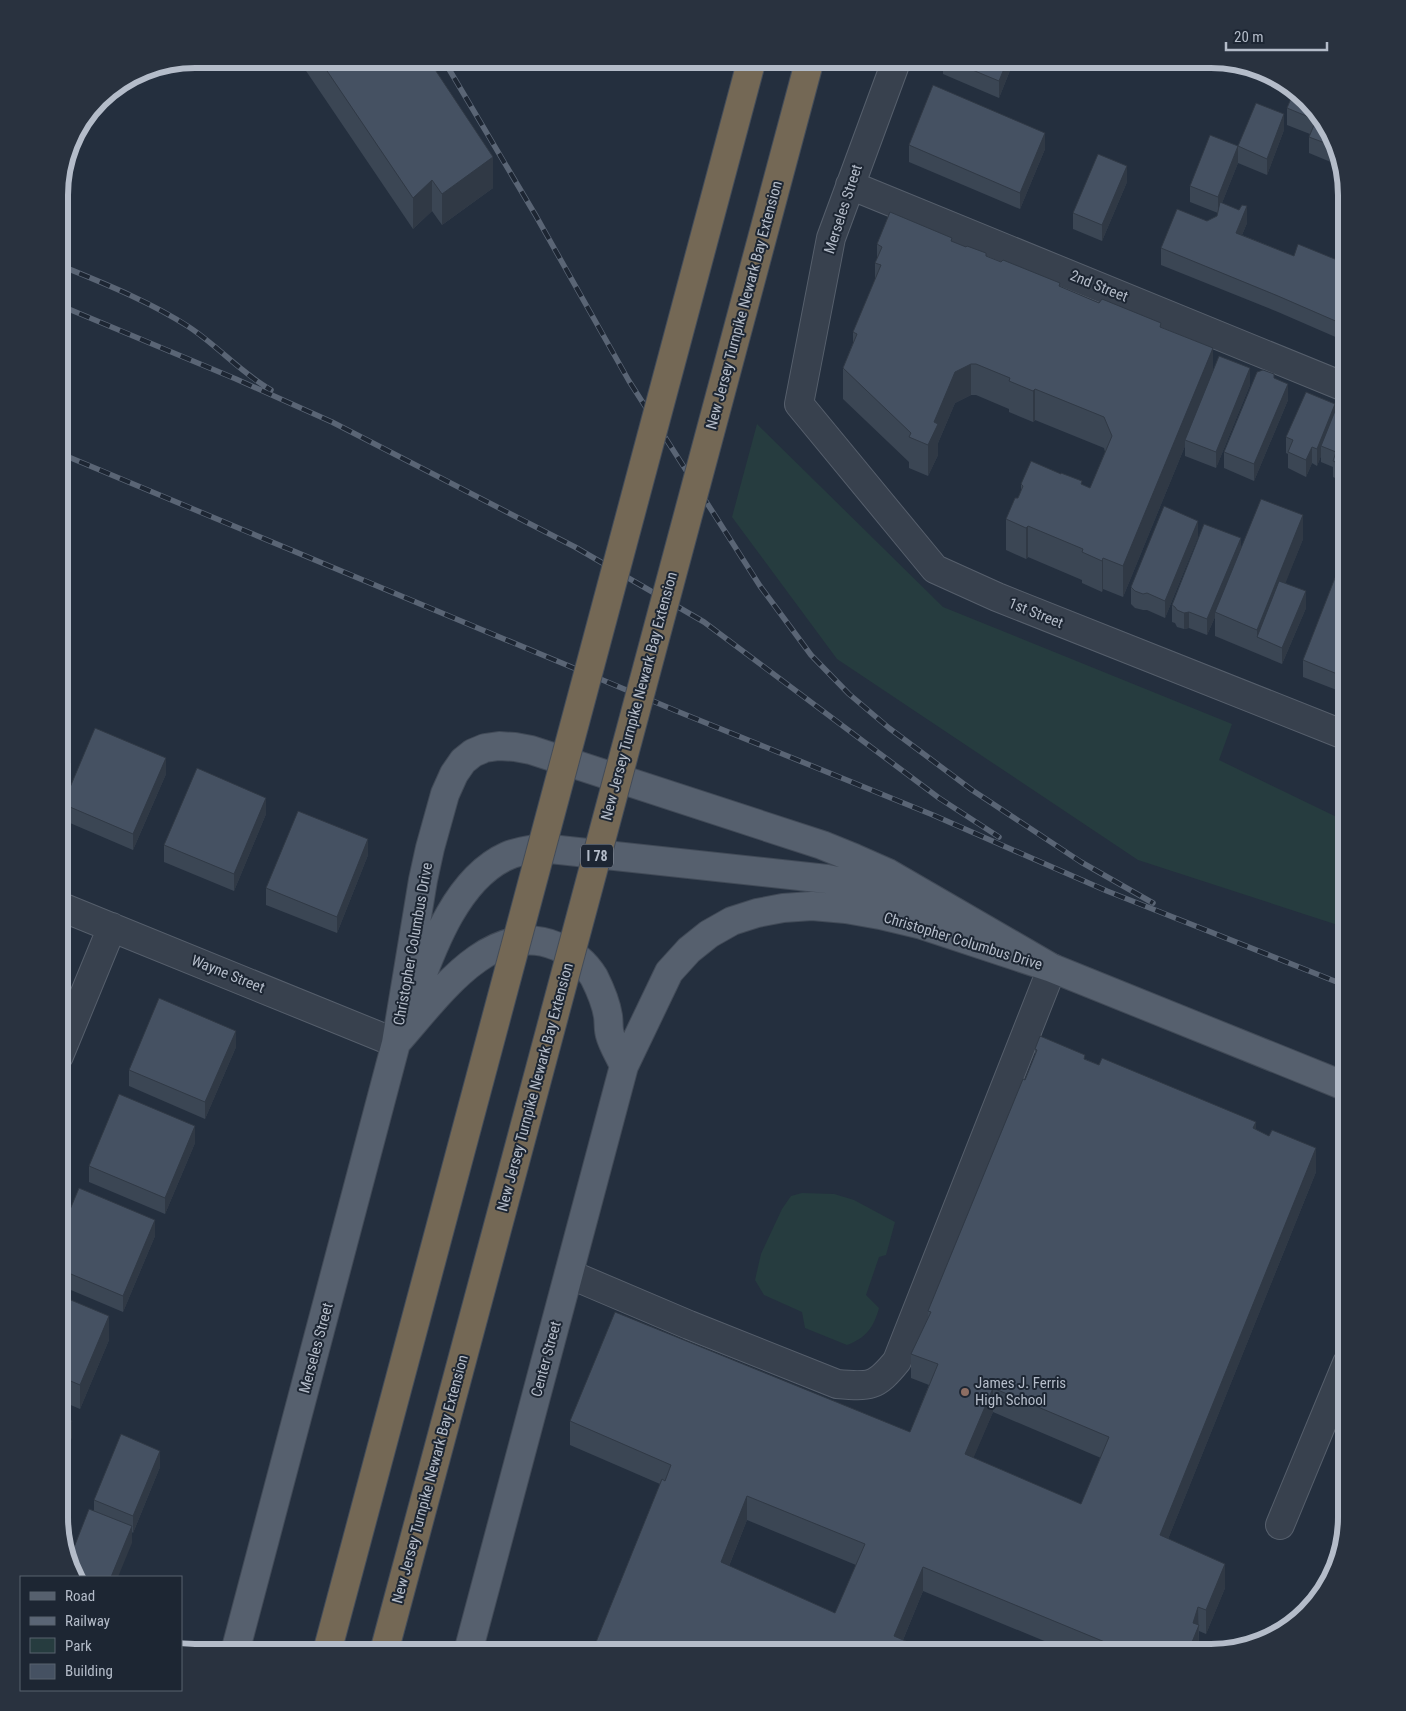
<svg xmlns="http://www.w3.org/2000/svg" width="1406" height="1711" font-family="'Roboto Condensed',sans-serif">
<style>
.green{fill:#263c3f}
.lines{fill:none;stroke-linecap:round;stroke-linejoin:round}
.minor-casing{stroke:#565f6c;stroke-width:30}
.major-casing{stroke:#414a57;stroke-width:30}
.minor{stroke:#38414e;stroke-width:28}
.major{stroke:#56606e;stroke-width:28}
.rail-casing{stroke:#5a6575;stroke-width:5.5}
.rail{stroke:#1d2633;stroke-width:4;stroke-dasharray:11;stroke-linecap:butt}
.highway-bridge-casing{stroke:#434c59;stroke-width:30;stroke-linecap:butt}
.highway-bridge{stroke:#746855;stroke-width:28}
.wall{fill:#3b4654;fill-rule:evenodd}
.shaded-wall{fill:#303945}
.building{fill:#455162;stroke:#303945;fill-rule:evenodd}
.education-dot{fill:#8d6e63;stroke:#1d2633;stroke-width:2}
.labels{text-anchor:middle;dominant-baseline:central;stroke-width:4;stroke-linejoin:round;paint-order:stroke}
.shield{fill:#1d2633;stroke:#878f9c;stroke-width:1}
.shield-label{font-size:14px;font-weight:bold;fill:#b4bcc9}
.street-label{font-size:15px;fill:#b4bcc9;stroke:#1d2633}
.poi-label{font-size:15px;fill:#b4bcc9;stroke:#1d2633;text-anchor:start}
.rim{fill:none;stroke:#b4bcc9;stroke-width:6}
</style>
<rect width="100%" height="100%" fill="#242f3e"/>
<path class="green" d="M757 424 943 607 1232 724 1219 760 1347 822V928L1138 860 837 659 732 517Z
M802 1193 834 1194 854 1200 895 1222 886 1255 879 1257 866 1295 879 1308C874 1327 866 1338 847 1345L805 1328 802 1312 764 1295 755 1280 761 1254 782 1209 791 1196Z"/>
<g class="lines">
<defs>
<path id="minor" d="M897 59 831 238 799 404 935 569 997 597 1347 736
M850 185 1347 388
M59 906 396 1043
M59 1056 112 927
M569 1274 689 1325 837 1384C870 1387 876 1387 897 1361L1052 968
M1280 1525 1347 1363"/>
<path id="major" d="M416 992C433 945 458 878 507 856 518 851 529 850 541 848L827 879 857 885 920 906
M396 1043C435 1000 489 918 556 946 572 952 585 962 594 977 600 989 606 1003 608 1016 609 1022 608 1029 610 1035 613 1046 620 1056 624 1066
M235 1652 396 1043 423 880 430 848 445 794 454 774 463 761 473 753 485 748 499 746 515 747 531 750 822 845 854 858 888 873 1052 968
M468 1652 624 1066 669 972 689 950 709 934 732 921 757 913 783 908 812 906 846 909 880 915 922 925 1052 968 1347 1087"/>
</defs>
<use href="#minor" class="minor-casing"/>
<use href="#major" class="major-casing"/>
<use href="#minor" class="minor"/>
<use href="#major" class="major"/>
<defs>
<path id="rail" d="M443 59 536 216 629 381 760 586 811 655 849 694 889 728 972 790 1081 862 1153 903
M59 265C103 283 149 301 189 327 218 346 241 373 271 390
M59 305 236 379 332 422 575 547 704 622 939 798 999 837
M59 453 679 712 933 815 1107 891 1347 986"/>
</defs>
<use href="#rail" class="rail-casing"/>
<use href="#rail" class="rail"/>
<defs>
<path id="highway-bridge" d="M327 1652 752 59
M384 1652 810 59"/>
</defs>
<use href="#highway-bridge" class="highway-bridge-casing"/>
<use href="#highway-bridge" class="highway-bridge"/>
</g>
<path class="wall" d="M298 59H428L493 188 442 225 432 211 413 229Z
M943 59H1011V68L999 98 943 74Z
M1287 108 1324 119 1338 165 1309 153V137L1310 134 1287 125Z
M1284 130 1267 175 1238 163 1222 203 1247 223 1242 235 1294 256 1347 264V342L1278 312 1161 265V248L1207 221 1217 216 1218 213 1190 202V186L1238 146Z
M909 145 1045 149 1020 209 909 162Z
M1127 182 1102 241 1073 229V213Z
M952 242 1060 287 1161 327 1213 372 1250 385 1216 468 1185 456V446L1123 597 1103 589 1102 592 1082 583V580L1028 557 1026 559 1006 550V519L1021 492V484L1082 485 1090 488 1105 452 1104 448 1035 420 1033 422 1009 412V409L976 395H971L955 403 938 443V455L928 476 909 468V462L843 399V368L853 343V332L875 280V263L877 259V244Z
M1274 378 1288 400 1254 481 1224 468V452Z
M1335 410H1347V524L1336 519V503L1344 482 1333 477V467L1321 462V456L1317 466 1312 463 1306 477 1288 468V454L1286 453V437Z
M1198 537 1165 618 1147 610H1143L1135 608 1131 604V587Z
M1303 539 1285 583 1306 608 1282 664 1215 636V617L1207 635 1189 628 1184 629 1177 627 1175 623 1172 622V605L1241 547Z
M1347 547V694L1303 677V660Z
M166 774 133 850 63 820V804Z
M266 814 234 891 164 862V845Z
M368 855 337 933 266 905V888Z
M236 1047 205 1119 129 1086V1070Z
M1035 1049 1085 1059 1256 1130 1316 1172 1168 1539 1225 1588 1206 1634 1199 1631V1649L1198 1652H1071L923 1591 903 1640 592 1652 660 1484 570 1445V1421L910 1432 929 1385 911 1378V1354L928 1317V1311L1035 1055ZM993 1412 1101 1458 1081 1504 973 1458ZM747 1520 856 1565 835 1613 729 1566Z
M195 1143 165 1214 89 1182V1166Z
M59 1236H155L123 1312 59 1285Z
M59 1295 109 1340 80 1409 59 1400Z
M160 1467 133 1533 132 1532V1543L94 1511V1500Z"/>
<path class="shaded-wall" d="M1008 59H1011V68L999 98V81Z
M1284 114V130L1267 175V159Z
M1045 133V149L1020 209V193Z
M1238 146V163L1218 213V197Z
M493 157V188L442 225V194Z
M1127 166V182L1102 241V225Z
M432 180V211L413 229V198Z
M1247 206V223L1236 249V233Z
M1213 348V379L1185 440V446L1123 597V566Z
M971 364V395L955 403 938 443V455L928 476V445L934 422 955 372Z
M1250 368V385L1216 468V452Z
M1288 384V400L1254 481V464Z
M1035 389V420L1033 422V391Z
M1335 404V421L1321 446V456L1317 466V449Z
M1312 447V463L1306 477V460Z
M1303 515V539L1263 640 1257 637V630Z
M1198 521V537L1165 618V601Z
M1028 526V557L1026 559V528Z
M1241 538V555L1215 612V617L1207 635V619Z
M1103 558V589L1102 592V561Z
M1306 591V608L1282 664V648Z
M1189 612V628L1184 629V613Z
M65 716V732L59 745V729Z
M166 758V774L133 850V834Z
M266 798V814L234 891V874Z
M368 839V855L337 933V917Z
M236 1031V1047L205 1119V1102Z
M1256 1122V1145L1253 1128Z
M195 1126V1143L165 1214V1198Z
M1316 1148V1172L1160 1559V1535Z
M155 1220V1236L123 1312V1296Z
M109 1316V1340L80 1409V1385Z
M993 1388V1412L965 1478V1454Z
M72 1421V1438L59 1470V1453Z
M160 1451V1467L133 1533V1516Z
M747 1496V1520L721 1586V1562Z
M132 1526V1543L118 1577H111Z
M1225 1564V1588L1206 1634V1610Z
M923 1567V1591L898 1652 894 1636Z
M1198 1607 1199 1649 1198 1652H1188L1193 1623Z"/>
<path class="building" d="M319 59H428L493 157 442 194 432 180 413 198Z
M946 59H1008L999 81Z
M933 85 1045 133 1020 193 909 145Z
M1294 91 1324 119 1333 146 1309 137 1316 120 1287 108Z
M1256 103 1284 114 1267 159 1238 146Z
M1210 135 1238 146 1218 197 1190 186Z
M1098 154 1127 166 1102 225 1073 213Z
M1220 202 1239 210 1242 205 1247 206 1236 233 1294 256 1298 244 1347 264V326L1278 296 1161 248 1177 209 1207 221 1217 216Z
M890 212 952 238 951 241 966 247 967 246 986 253V256L1001 262 1003 260 1060 283 1059 286 1099 303 1102 299 1161 323 1160 327 1213 348 1123 566 1103 558 1102 561 1082 552 1083 549 1028 526 1026 528 1006 519 1015 498H1018L1023 486 1021 484 1031 461 1061 474V473L1082 481 1081 484 1090 488 1112 436 1104 417 1035 389 1033 391 1009 381 1010 378 976 364H971L955 372 934 422 938 424 928 445 909 437 911 433 843 368 857 334 853 332 881 265 875 263 882 247 877 244Z
M1219 356 1250 368 1216 452 1185 440Z
M1263 370 1274 374V378L1288 384 1254 464 1224 452 1257 372Z
M1306 392 1335 404 1317 449 1312 447 1306 460 1288 452 1293 440 1286 437Z
M1337 406 1347 410V467L1333 461 1336 452 1321 446Z
M1347 475V507L1336 503Z
M1261 499 1303 515 1257 630 1215 612Z
M1164 506 1198 521 1165 601 1147 593 1143 594 1135 591 1131 587Z
M1204 524 1241 538 1207 619 1189 612 1184 613 1177 610 1175 607 1172 605Z
M1347 547V678L1303 660Z
M1279 581 1306 591 1282 648 1257 637Z
M59 713 65 716 59 729Z
M95 728 166 758 133 834 63 804Z
M197 768 266 798 234 874 164 845Z
M298 811 368 839 337 917 266 888Z
M159 998 236 1031 205 1102 129 1070Z
M1040 1036 1085 1055 1084 1059 1099 1065 1102 1058 1256 1122 1253 1128 1269 1136 1272 1130 1316 1148 1160 1535 1225 1564 1206 1610 1198 1607 1193 1623 1199 1625 1188 1652H1129L923 1567 894 1636 931 1652H592L662 1479 665 1481 671 1465 570 1421 615 1312 910 1432 938 1364 911 1354 931 1312 928 1311 1023 1079 1025 1080 1037 1050 1035 1049ZM993 1388 1109 1437 1081 1504 965 1454ZM747 1496 865 1544 835 1613 721 1562Z
M119 1094 195 1126 165 1198 89 1166Z
M79 1188 155 1220 123 1296 59 1269V1236Z
M59 1295 109 1316 80 1385 59 1376Z
M59 1416 72 1421 59 1453Z
M121 1434 160 1451 133 1516 94 1500Z
M89 1509 132 1526 111 1577H77L71 1555Z"/>
<circle class="education-dot" cx="965" cy="1392" r="5"/>
<g class="labels">
<rect class="shield" x="581" y="844.5" width="32" height="23" rx="4"/>
<g class="shield-label">
<text x="597" y="856">I 78</text>
</g>
<g class="street-label">
<text transform="translate(843 209) rotate(-72)">Merseles Street</text>
<text transform="translate(1099 286) rotate(22)">2nd Street</text>
<text transform="translate(744 305) rotate(-75)">New Jersey Turnpike Newark Bay Extension</text>
<text transform="translate(1036 613) rotate(22)">1st Street</text>
<text transform="translate(639 696) rotate(-75)">New Jersey Turnpike Newark Bay Extension</text>
<text transform="translate(963 941) rotate(17)">Christopher Columbus Drive</text>
<text transform="translate(413 944) rotate(-80)">Christopher Columbus Drive</text>
<text transform="translate(228 974) rotate(22)">Wayne Street</text>
<text transform="translate(535 1087) rotate(-75)">New Jersey Turnpike Newark Bay Extension</text>
<text transform="translate(316 1348) rotate(-75)">Merseles Street</text>
<text transform="translate(546 1359) rotate(-75)">Center Street</text>
<text transform="translate(430 1479) rotate(-75)">New Jersey Turnpike Newark Bay Extension</text>
</g>
<g class="poi-label">
<text x="975" y="1383">James J. Ferris<tspan x="975" dy="17">High School</tspan></text>
</g>
</g>
<path d="M0 0H1406V1711H0ZM195 68H1211A127 127 0 0 1 1338 195V1517A127 127 0 0 1 1211 1644H195A127 127 0 0 1 68 1517V195A127 127 0 0 1 195 68Z" fill="#29323f" fill-rule="evenodd"/>
<path class="rim" d="M195 68H1211A127 127 0 0 1 1338 195V1517A127 127 0 0 1 1211 1644H195A127 127 0 0 1 68 1517V195A127 127 0 0 1 195 68Z"/>
<rect x="20" y="1576" width="162" height="115" fill="#1d2633" stroke="#59626f"/>
<rect x="30" y="1592" width="25" height="8" fill="#56606e" stroke="#59626f"/>
<text x="65" y="1601" font-size="15" fill="#b4bcc9">Road</text>
<rect x="30" y="1617" width="25" height="8" fill="#5a6575" stroke="#59626f"/>
<text x="65" y="1626" font-size="15" fill="#b4bcc9">Railway</text>
<rect x="30" y="1638" width="25" height="15" fill="#263c3f" stroke="#59626f"/>
<text x="65" y="1651" font-size="15" fill="#b4bcc9">Park</text>
<rect x="30" y="1664" width="25" height="15" fill="#455162" stroke="#59626f"/>
<text x="65" y="1676" font-size="15" fill="#b4bcc9">Building</text>
<path d="M1226 42v8h101v-8" fill="none" stroke="#b4bcc9" stroke-width="2.5"/>
<text x="1234" y="42" font-size="15" fill="#b4bcc9" stroke="#1d2633" stroke-width="4" paint-order="stroke">20 m</text>
</svg>
